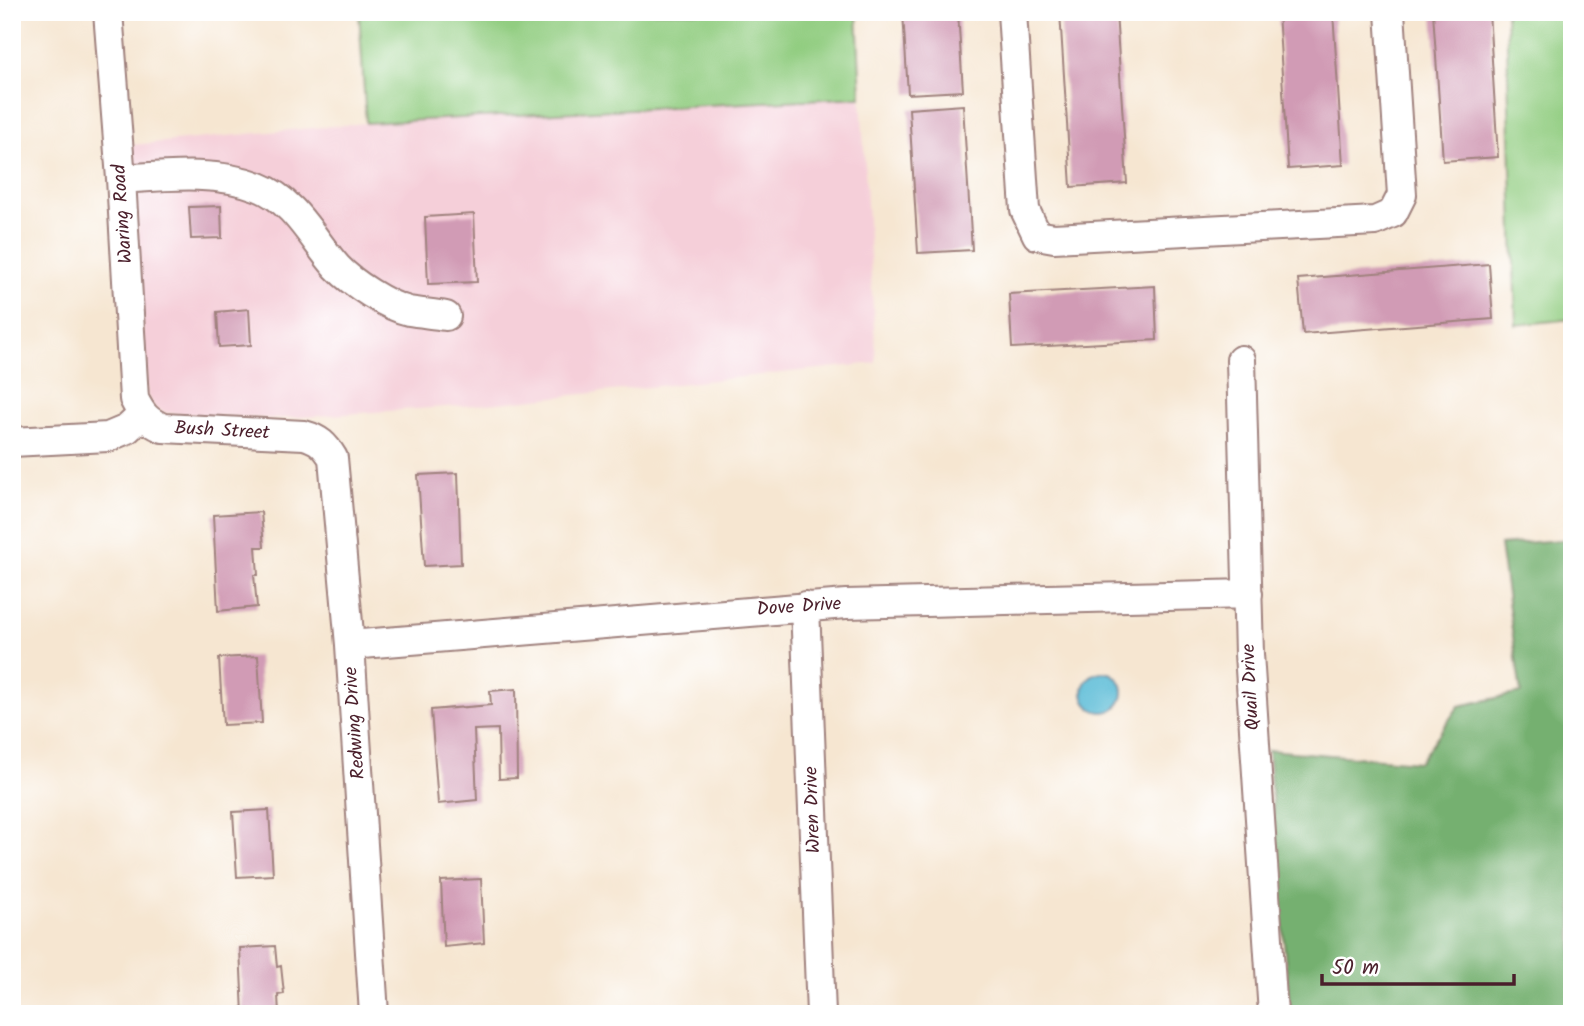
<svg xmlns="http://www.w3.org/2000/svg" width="1584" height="1026" font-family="Kalam,sans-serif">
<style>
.built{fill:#f5cfd9}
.green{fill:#92cd81;stroke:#6e7656;stroke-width:2}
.forest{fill:#75b06f;stroke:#60684d;stroke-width:2}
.water{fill:#56bad5;stroke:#506c80;stroke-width:2}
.building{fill:#d19bb5}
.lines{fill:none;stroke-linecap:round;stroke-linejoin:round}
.minor-casing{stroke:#a0827e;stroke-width:32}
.minor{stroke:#fff;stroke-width:28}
.labels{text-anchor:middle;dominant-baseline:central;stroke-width:5;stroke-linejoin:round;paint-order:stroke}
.street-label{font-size:19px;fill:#4a1f2b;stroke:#fff}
</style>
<rect width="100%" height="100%" fill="#fff"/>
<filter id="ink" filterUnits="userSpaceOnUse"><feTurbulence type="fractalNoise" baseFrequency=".0143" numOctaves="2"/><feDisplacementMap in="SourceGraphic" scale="14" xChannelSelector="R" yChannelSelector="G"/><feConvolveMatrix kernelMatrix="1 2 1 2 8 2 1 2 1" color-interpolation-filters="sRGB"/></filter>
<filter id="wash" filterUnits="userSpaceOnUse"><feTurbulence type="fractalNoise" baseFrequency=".00686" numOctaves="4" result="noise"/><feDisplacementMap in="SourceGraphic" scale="28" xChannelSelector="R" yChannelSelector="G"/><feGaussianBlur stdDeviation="1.57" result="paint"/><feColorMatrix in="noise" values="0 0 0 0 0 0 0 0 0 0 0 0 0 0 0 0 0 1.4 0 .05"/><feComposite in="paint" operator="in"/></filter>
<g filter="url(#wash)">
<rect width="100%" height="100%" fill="#f6e6d1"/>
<path class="built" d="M861 97 876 363 488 404 275 419 166 413 155 408 147 395 132 145 366 123Z"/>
<path class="green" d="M359 12H857L861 97 366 123Z
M1506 12H1572V319L1516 325Z"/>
<path class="forest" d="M1572 539V1014H1290L1268 750 1419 762 1459 706 1521 693 1500 545Z"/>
<path class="water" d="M1083 692a20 20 0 1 1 40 0a20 20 0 1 1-40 0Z"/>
<g id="blocks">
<path class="building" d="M903 12H958L963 91 908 94Z
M1060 12H1116L1127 183 1071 187Z
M1278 12H1333L1343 165 1288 169Z
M1433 12H1489L1498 157 1443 161Z
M963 105 972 250 918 253 909 109Z
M221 206 222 238 191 239 189 207Z
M474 214 477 282 428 284 425 217Z
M1489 264 1493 319 1303 334 1298 279Z
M1155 286 1157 340 1012 348 1009 294Z
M249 309 251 345 219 347 217 312Z
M458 473 461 564 424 566 418 475Z
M261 512 264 547H256L258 575H254L257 607 218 611 213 515Z
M258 656 262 723 223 725 219 658Z
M516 689 517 778 499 779 498 729 474 730 477 800 438 804 431 710 491 705 490 691Z
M269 810 273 875 237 877 233 812Z
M481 879 484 943 444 947 441 881Z
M275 946 277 967 281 966 284 994 278 995 279 1014H243L240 948Z"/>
</g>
</g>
<g filter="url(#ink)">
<use href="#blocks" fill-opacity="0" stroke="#a0827e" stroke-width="2"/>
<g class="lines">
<defs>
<path id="minor" d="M108 12 121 179 134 399C142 415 147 421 163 428L304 435C319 439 325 445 333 458L350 645 374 1014
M1012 12 1025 210 1037 235 1054 238 1375 221 1393 213 1402 195 1390 12
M121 179C165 176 217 170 259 187 295 201 313 240 337 267 352 283 387 306 409 311 421 313 434 314 446 316
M1241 360 1249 654 1273 1014
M12 442 108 437 127 429 142 415
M805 606 821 1014
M350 645 846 604 1248 594"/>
</defs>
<use href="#minor" class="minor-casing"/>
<use href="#minor" class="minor"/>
</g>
</g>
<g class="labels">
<g class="street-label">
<text transform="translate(123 214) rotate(-94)">Waring Road</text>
<text transform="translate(222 431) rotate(3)">Bush Street</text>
<text transform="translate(799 607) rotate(-4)">Dove Drive</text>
<text transform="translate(1251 687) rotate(-93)">Quail Drive</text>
<text transform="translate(355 723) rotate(-94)">Redwing Drive</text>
<text transform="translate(813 810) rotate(-92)">Wren Drive</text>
</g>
</g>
<rect width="1584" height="1026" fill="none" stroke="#fff" stroke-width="42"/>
<path d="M1322 974v10h192v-10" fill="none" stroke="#4a1f2b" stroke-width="3.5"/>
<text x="1332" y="974" font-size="21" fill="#4a1f2b" stroke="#ffffff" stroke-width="5" paint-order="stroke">50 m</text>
</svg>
